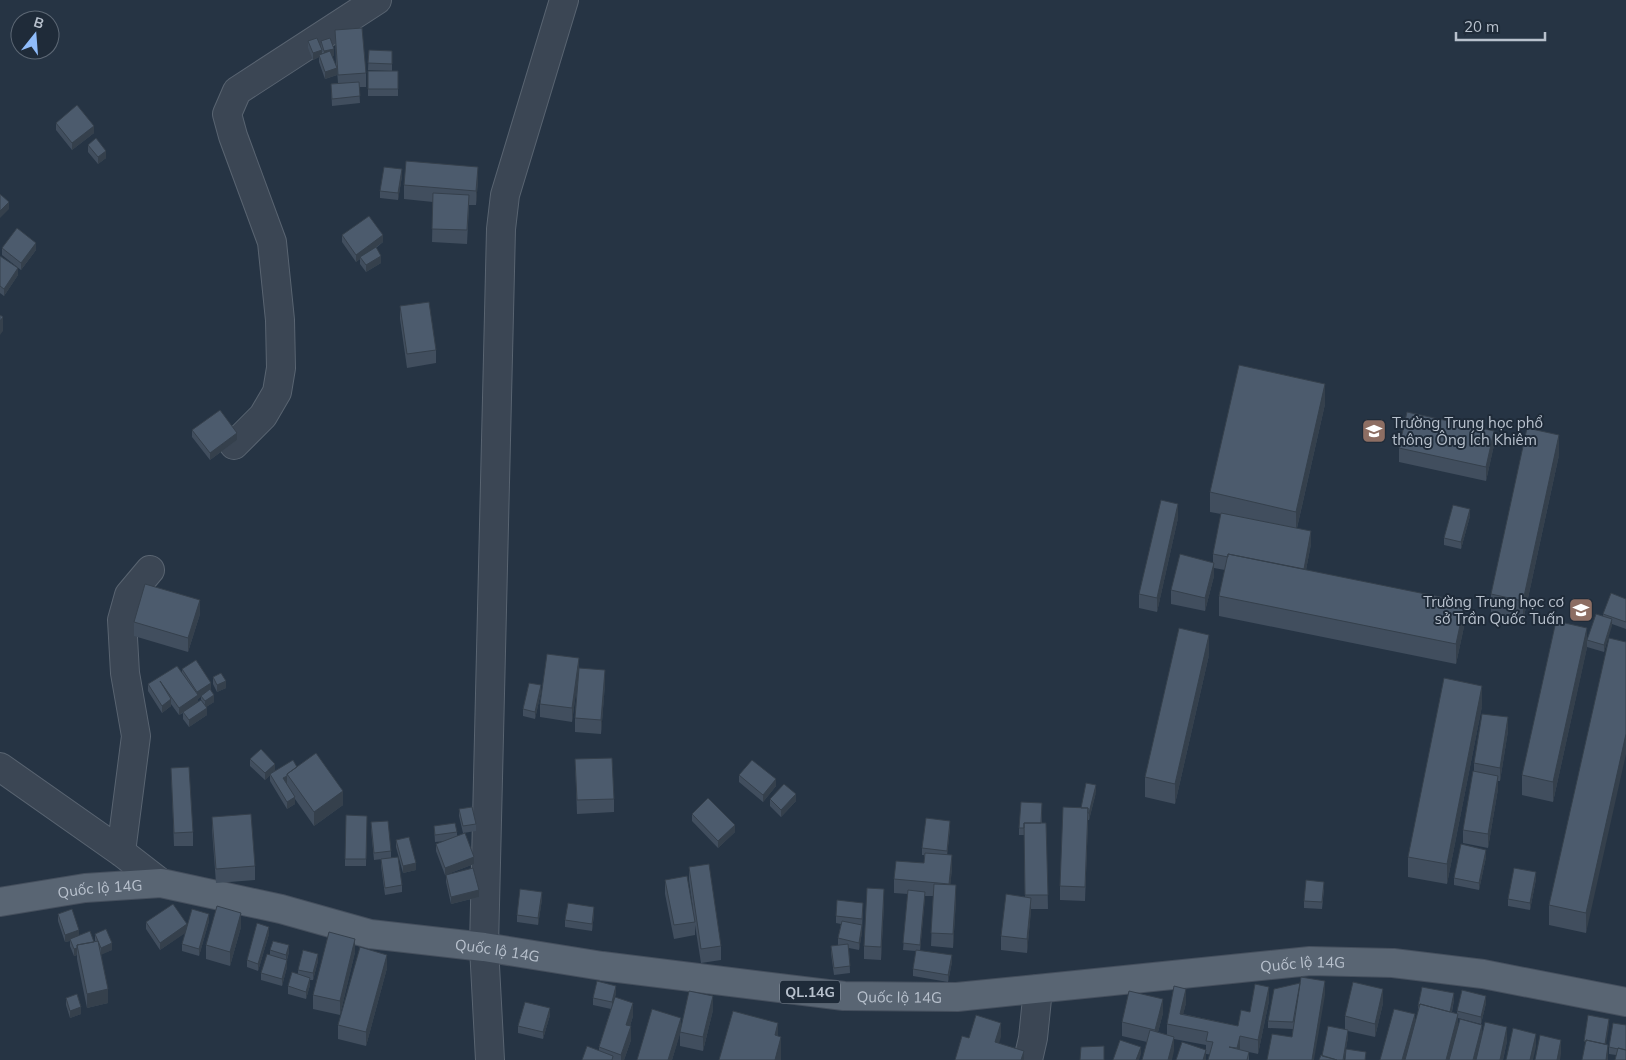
<svg xmlns="http://www.w3.org/2000/svg" width="1626" height="1060" font-family="Mulish,sans-serif">
<style>
.lines{fill:none;stroke-linecap:round;stroke-linejoin:round}
.minor-casing{stroke:#596471;stroke-width:30}
.major-casing{stroke:#454f5d;stroke-width:30}
.minor{stroke:#3b4654;stroke-width:28}
.major{stroke:#596573;stroke-width:28}
.wall{fill:#414e5e;fill-rule:evenodd}
.shaded-wall{fill:#35404c}
.building{fill:#4c5b6d;stroke:#35404c}
.labels{text-anchor:middle;dominant-baseline:central;stroke-width:4;stroke-linejoin:round;paint-order:stroke}
.shield{fill:#1f2b39;stroke:#8a94a1;stroke-width:1}
.shield-label{font-size:14px;font-weight:bold;fill:#b8c1cd}
.poi-label{font-size:15px;fill:#b8c1cd;stroke:#1f2b39;text-anchor:start}
.street-label{font-size:15px;fill:#b8c1cd;stroke:#1f2b39}
</style>
<rect width="100%" height="100%" fill="#263444"/>
<g class="lines">
<defs>
<path id="minor" d="M234 445 263 416 277 392 281 368 280 320 272 242 233 136 227 114 237 91 377 0
M0 767 121 852 161 883
M121 852 136 736 125 673 122 620 129 595 150 570
M490 1060 484 947 501 229 505 195 564 0
M1028 1060 1033 1038 1038 989"/>
<g id="major">
<path id="s1" d="M0 902 85 888 161 883 281 909 370 934 484 947 602 966 844 996 957 997 1310 961 1393 963 1483 974 1626 1002"/>
</g>
</defs>
<use href="#minor" class="minor-casing"/>
<use href="#major" class="major-casing"/>
<use href="#minor" class="minor"/>
<use href="#major" class="major"/>
</g>
<path class="wall" d="M335 30 366 73V87H359L360 103 332 106 331 84 338 83 337 70V75L325 79 319 62V57L313 60 308 48V41L322 55 323 54 321 48V41L334 56H332L336 67Z
M369 50 392 51V71H398V96H368V71H389L368 70Z
M56 123 94 133 72 150 56 130Z
M88 145 106 158 98 164 88 152Z
M402 176 398 200 380 198V191Z
M478 180 476 205H469L467 244 432 242 433 202 404 199V185Z
M342 235 383 242 376 248 381 263 366 272 360 264V259L356 262 342 242Z
M2 248 36 250 21 270 2 255Z
M0 256 18 275 4 296 0 293Z
M400 306 436 350V363L407 368 400 319Z
M1325 404 1297 528 1311 544 1306 570 1465 622 1456 664 1219 616V596L1225 570 1214 568V576L1205 611 1171 604V590L1213 562V554L1221 514 1210 512V492Z
M192 430 237 440 210 460 192 437Z
M1494 445 1486 481 1399 462V448Z
M1559 455 1523 621 1491 614V594Z
M1470 516 1461 549 1444 545V538Z
M1178 518 1157 612 1139 608V594Z
M1626 599V629L1612 624 1604 652 1587 647 1553 802 1522 795V775L1587 640 1603 616V614Z
M200 614 188 652 134 636V622Z
M1626 642 1586 933 1549 925V905Z
M1209 655 1175 804 1145 797V777Z
M579 668 605 684 601 734 575 732V718L577 684 572 722 540 717V704Z
M182 669 211 690 214 702 206 707 207 715 189 727 183 719V713L179 715 171 704V706L162 713 148 691V684L182 673ZM201 696V700L198 702V699Z
M213 677 226 688 217 692 213 684Z
M541 692 535 719 523 716V709Z
M1482 706 1447 884 1408 877V857Z
M1508 731 1500 781H1498V789L1488 848 1463 843V830L1474 771V763Z
M250 759 275 771 297 767 343 805 314 826 295 799V804L287 809 270 781V775L265 780 250 766Z
M575 759 614 799V812L577 814Z
M171 768 193 832V846H174Z
M739 775 776 786 763 802 739 782Z
M1096 792 1089 820H1088L1085 901 1060 900V886Z
M770 799 796 801 781 817 770 806Z
M459 809 476 824V831L463 833 459 816Z
M1042 810V823H1046L1048 909H1031L1027 953 1001 950V936L1025 897 1024 835H1019V828Z
M692 814 735 832 718 848 692 821Z
M367 816 366 866H345V859Z
M212 817 255 866V880L216 883 212 830Z
M371 822 391 851V858L402 885V892L385 895 381 866V859H382L374 860 371 829Z
M434 826 457 832V836L474 864 445 875 436 851V844L446 841 435 842Z
M950 828 947 855 952 869 950 885 956 899 953 948 931 946 933 896H925L920 951 952 962 948 982 913 976V969L916 951 903 950 908 894 894 893V879L924 863V855H922V848Z
M396 840 416 870 403 873 396 847Z
M1486 857 1479 890 1454 885V878Z
M689 867 721 946V960L701 963 695 925V935L674 939 665 894V880L693 909 689 880Z
M446 875 479 897 451 904 446 882Z
M1536 879 1530 910 1508 906V899Z
M1324 889 1322 909 1304 908V901Z
M542 899 538 925 517 922V915Z
M863 903 862 932 859 950 849 948 850 973 834 975 831 953V946L838 945V938L841 924 836 923V916Z
M884 903 881 960 864 959V946Z
M58 914 79 935 94 942 95 941V934L112 950 101 954 108 1003 87 1008 77 959V955L74 956 70 946V941L65 942 58 921Z
M594 914 592 931 565 927V920Z
M209 921 199 956 182 951V944L186 932 160 950 146 929V922L187 929Z
M241 927 230 966 206 959V945Z
M269 934 258 971 247 967V960Z
M270 950 289 952 287 960V967L282 986 261 980V973L270 955Z
M355 952 340 1015 313 1009V995Z
M318 961 313 980H310V985L306 999 288 994V986L298 974V970Z
M387 968 366 1046 338 1039V1025Z
M616 993 615 997 633 1016 630 1026 631 1040 624 1060H582L599 1050V1047L611 1009 593 1005V998Z
M1325 995 1292 1037 1293 1029 1268 1028V1021Z
M66 998 81 1014 70 1018 66 1005Z
M1454 1000 1452 1012 1457 1014V1011L1486 1003 1481 1024 1458 1018V1028L1482 1033 1507 1041 1503 1060H1380L1415 1024 1418 1012V1006Z
M1269 1001 1258 1054 1249 1052V1060L1206 1054V1060V1045L1174 1039V1051L1147 1042 1122 1036V1022L1163 1013 1158 1032 1167 1035V1024L1186 1003 1183 1014 1238 1026 1250 1012Z
M1383 1003 1375 1037 1348 1031V1037L1344 1060H1319L1345 1029V1016Z
M713 1010 703 1051 680 1046V1033L672 1060H637Z
M550 1015 543 1039 518 1033V1026Z
M1626 1025 1616 1055 1609 1054V1047Z"/>
<path class="shaded-wall" d="M334 49V56L324 58V51Z
M322 50V56L319 55V57L313 60V53Z
M337 68V75L325 79V72Z
M94 126V133L72 150V143Z
M106 151V158L98 164V157Z
M478 167V180L476 205V191Z
M402 169V176L398 200V193Z
M9 202V209L0 218V211Z
M383 235V242L361 258 360 257V259L356 262V255Z
M36 243V250L21 270V263Z
M381 256V263L366 272V265Z
M18 268V275L4 296V289Z
M3 317V331L0 335V321Z
M1325 384V404L1296 532V512Z
M1494 431V445L1486 481V467Z
M237 433V440L210 460V453Z
M1559 435V455L1523 621V601Z
M1178 504V518L1157 612V598Z
M1470 509V516L1461 549V542Z
M1311 531V544L1303 585V572Z
M1214 563V576L1205 611V598Z
M200 600V614L188 652V638Z
M1465 602V622L1456 664V644Z
M1612 619V626L1604 652V645Z
M1587 628V648L1553 802V782Z
M1209 635V655L1175 804V784Z
M579 658V672L572 722V708Z
M605 670V684L601 734V720Z
M226 681V688L217 692V685Z
M211 683V690L198 699V702L179 715V708L197 695V692Z
M541 685V692L535 719V712Z
M1482 686V706L1447 884V864Z
M214 695V702L205 708V701Z
M171 699V706L162 713V706Z
M207 708V715L189 727V720Z
M1508 717V731L1500 781V768Z
M1626 734V754L1586 933V913Z
M275 764V771L265 780V773Z
M287 776V783L283 785V778Z
M1498 776V789L1488 848V834Z
M776 779V786L763 802V795Z
M1096 785V792L1089 820V813Z
M343 791V805L314 826V812Z
M796 794V801L781 817V810Z
M295 797V804L287 809V802Z
M950 821V828L947 858V851Z
M735 825V832L718 848V841Z
M1486 850V857L1479 890V883Z
M952 855V869L949 898V884Z
M474 857V864L445 875V868Z
M416 863V870L403 873V866Z
M1536 872V879L1530 910V903Z
M956 885V899L953 948V934Z
M884 889V903L881 960V947Z
M479 890V897L451 904V897Z
M542 892V899L538 925V918Z
M925 892V899L920 952V945Z
M1031 898V912L1027 953V939Z
M594 907V914L592 931V924Z
M241 913V927L230 966V952Z
M209 914V921L199 956V949Z
M187 924V932L160 950V943Z
M862 925V932L859 950V943Z
M269 927V934L258 971V964Z
M79 930V937L70 939V941L65 942V935Z
M355 939V952L340 1015V1001Z
M112 943V950L101 955V948Z
M289 945V952L286 962V955Z
M77 948V955L74 956V949Z
M318 954V961L313 980V973Z
M387 955V968L366 1046V1032Z
M952 955V962L948 982V975Z
M287 960V967L282 986V979Z
M310 978V985L306 999V992Z
M1325 981V995L1314 1060H1312Z
M616 986V993L612 1009V1002Z
M1269 987V1001L1258 1054V1040Z
M108 989V1003L87 1008V994Z
M1186 989V1003L1180 1028V1014Z
M1383 989V1003L1375 1037V1024Z
M1454 993V1000L1450 1019V1012Z
M713 996V1010L703 1051V1037Z
M1486 996V1003L1481 1024V1017Z
M1163 999V1013L1155 1044V1030Z
M633 1003V1016L626 1039V1025Z
M81 1007V1014L70 1018V1011Z
M550 1008V1015L543 1039V1032Z
M1415 1014V1028L1406 1060H1402Z
M1458 1014V1028L1450 1060H1446Z
M681 1018V1031L672 1060H668Z
M1609 1019V1026L1605 1051V1044Z
M778 1023V1043L775 1035Z
M1001 1023V1037L995 1056V1042Z
M1482 1025V1039L1477 1060H1473Z
M631 1026V1040L624 1060H621V1055Z
M1507 1027V1041L1503 1060H1500Z
M1348 1030V1037L1344 1060H1343Z
M1536 1034V1047L1533 1060H1530Z
M1240 1036V1050L1237 1060V1048Z
M781 1037V1060H775Z
M1174 1037V1051L1172 1060H1168Z
M1561 1040V1054L1560 1060H1557Z
M1608 1045V1060H1606Z
M1141 1047V1054L1139 1060H1136Z
M1206 1050V1060H1203Z
M1024 1051V1060H1021Z"/>
<path class="building" d="M362 28 366 73 338 75 335 30Z
M317 38 322 50 313 53 308 41Z
M330 38 334 49 324 51 321 41Z
M369 50 392 51V64L368 63Z
M330 51 337 68 325 72 319 55Z
M368 71H398V89H368Z
M359 82 360 96 332 99 331 84Z
M77 105 94 126 72 143 56 123Z
M96 138 106 151 98 157 88 145Z
M406 161 478 167 476 191 404 185Z
M384 167 402 169 398 193 380 191Z
M433 193 469 195 467 230 432 229Z
M0 194 9 202 0 211Z
M369 216 383 235 356 255 342 235Z
M17 228 36 243 21 263 2 248Z
M376 247 381 256 366 265 360 257Z
M0 256 18 268 4 289 0 286Z
M429 302 436 350 407 354 400 306Z
M0 315 3 317 0 321Z
M1239 365 1325 384 1296 512 1210 492Z
M220 410 237 433 210 453 192 430Z
M1407 412 1494 431 1486 467 1399 448Z
M1527 428 1559 435 1523 601 1491 594Z
M1161 500 1178 504 1157 598 1139 594Z
M1453 505 1470 509 1461 542 1444 538Z
M1221 513 1311 531 1304 569 1228 554V557L1213 554Z
M1180 554 1214 563 1205 598 1171 590Z
M1228 554 1465 602 1456 644 1219 596Z
M145 584 200 600 188 638 134 622Z
M1611 593 1626 599V622L1603 614Z
M1596 614 1612 619 1604 645 1587 640Z
M1556 621 1587 628 1553 782 1522 775Z
M1179 628 1209 635 1175 784 1145 777Z
M1609 638 1626 642V734L1586 913 1549 905Z
M547 654 579 658 572 708 540 704Z
M196 660 211 683 197 692 182 669Z
M177 666 198 695 179 708 160 681 171 699 162 706 148 684Z
M579 668 605 670 601 720 575 718Z
M221 673 226 681 217 685 213 677Z
M1444 678 1482 686 1447 864 1408 857Z
M529 683 541 685 535 712 523 709Z
M210 689 214 695 205 701 201 696Z
M201 700 207 708 189 720 183 712Z
M1482 714 1508 717 1500 768 1474 763Z
M261 749 275 764 265 773 250 759Z
M316 753 343 791 314 812 287 774Z
M612 758 614 799 577 800 575 759Z
M293 760 297 767 287 774V776L283 778 295 797 287 802 270 774Z
M752 760 776 779 763 795 739 775Z
M189 767 193 832 174 833 171 768Z
M1473 771 1498 776 1488 834 1463 830Z
M1086 783 1096 785 1089 813H1088V808H1081Z
M784 784 796 794 781 810 770 799Z
M708 798 735 825 718 841 692 814Z
M1021 802 1042 803 1041 823H1024V828H1019Z
M472 807 476 824 463 826 459 809Z
M1063 807 1088 808 1085 887 1060 886Z
M251 814 255 866 216 869 212 817Z
M346 815 367 816 366 859H345Z
M926 818 950 821 947 851 922 848Z
M388 821 391 851 374 853 371 822Z
M455 823 457 832 435 835 434 826Z
M1024 823H1046L1048 895H1025Z
M465 833 474 857 445 868 436 844Z
M409 837 416 863 403 866 396 840Z
M1461 844 1486 850 1479 883 1454 878Z
M925 853 952 855 949 884 894 879 896 861 924 863Z
M398 857 402 885 385 888 381 859Z
M709 864 721 946 701 949 689 867Z
M473 868 479 890 451 897 446 875Z
M1514 868 1536 872 1530 903 1508 899Z
M687 876 695 922 674 925 665 880Z
M1306 880 1324 882 1322 902 1304 901Z
M934 884 956 885 953 934 931 933Z
M867 888 884 889 881 947 864 946Z
M520 889 542 892 538 918 517 915Z
M908 890 925 892 920 945 903 943Z
M1006 894 1031 898 1027 939 1001 936Z
M837 900 863 903 862 919 836 916Z
M568 903 594 907 592 924 565 920Z
M173 904 187 924 160 943 146 922Z
M217 906 241 913 230 952 206 945Z
M72 909 79 930 65 935 58 914Z
M192 909 209 914 199 949 182 944Z
M842 921 862 925 859 943 838 938Z
M257 923 269 927 258 964 247 960Z
M106 929 112 943 101 948 95 934Z
M90 931 94 942 77 945V948L74 949 70 939Z
M329 932 355 939 340 1001 313 995Z
M98 941 108 989 87 994 77 945Z
M273 941 289 945 286 955 270 950Z
M848 944 850 966 834 968 831 946Z
M360 947 387 955 366 1032 338 1025Z
M303 950 318 954 313 973 298 970Z
M916 950 952 955 948 975 913 969Z
M267 954 287 960 282 979 261 973Z
M292 972 310 978 306 992 288 986Z
M1301 977 1325 981 1312 1060H1267L1272 1034 1292 1037Z
M597 981 616 986 612 1002 593 998Z
M1353 982 1383 989 1375 1024 1345 1016Z
M1300 983 1293 1022 1268 1021 1274 989Z
M1255 984 1269 987 1258 1040 1240 1036 1237 1048 1229 1047 1249 1052 1247 1060H1208L1213 1042 1206 1041 1208 1032 1167 1024 1174 986 1186 989 1180 1014 1238 1026 1241 1010 1250 1012Z
M1422 987 1454 993 1450 1012 1420 1004 1419 1006H1418Z
M1462 990 1486 996 1481 1017 1457 1011Z
M689 991 713 996 703 1037 680 1032Z
M1129 991 1163 999 1155 1030 1122 1022Z
M77 994 81 1007 70 1011 66 998Z
M615 997 633 1003 626 1025 631 1026 621 1055 599 1047Z
M525 1002 550 1008 543 1032 518 1026Z
M1420 1004 1458 1014 1446 1060H1405Z
M652 1009 681 1018 668 1060H637Z
M1394 1009 1415 1014 1402 1060H1380Z
M733 1011 778 1023 775 1035 781 1037 775 1060H719Z
M976 1015 1001 1023 995 1042 1024 1051 1021 1060H955L962 1036 969 1038Z
M1588 1015 1609 1019 1605 1044 1586 1040V1042L1584 1041Z
M1460 1019 1482 1025 1473 1060H1449Z
M1485 1022 1507 1027 1500 1060H1476Z
M1613 1023 1626 1025V1050L1618 1048V1049L1609 1047Z
M1328 1026 1348 1030 1343 1060H1337L1322 1056Z
M1513 1028 1536 1034 1530 1060H1506Z
M1150 1030 1174 1037 1168 1060H1142Z
M1540 1035 1561 1040 1557 1060H1535Z
M1120 1040 1141 1047 1136 1060H1113Z
M1586 1040 1608 1045 1606 1060H1582Z
M1182 1042 1206 1050 1203 1060H1176Z
M587 1046 613 1056 612 1060H582Z
M1104 1046V1060H1080L1081 1047Z
M1618 1048 1626 1050V1060H1615Z
M1346 1049 1366 1052 1365 1060H1345Z
M1321 1055 1337 1060H1319Z"/>
<defs>
<symbol id="school-square" viewBox="-11 -11 22 22"><rect x="-9" y="-9" width="18" height="18" rx="4" fill="#8d6e63" stroke="#1f2b39"/><path d="M0-5L7-2L0 1L-7-2ZM-4 1L0 2.5L4 1V4Q0 6-4 4Z" fill="#fff"/></symbol>
</defs>
<g fill-rule="evenodd">
<use href="#school-square" x="1360" y="417" width="28" height="28"/>
<use href="#school-square" x="1567" y="596" width="28" height="28"/>
</g>
<g class="labels">
<rect class="shield" x="780" y="980.5" width="60" height="23" rx="4"/>
<g class="shield-label">
<text x="810" y="992">QL.14G</text>
</g>
<g class="poi-label">
<text x="1392" y="422">Trường Trung học phổ<tspan x="1392" dy="17">thông Ông Ích Khiêm</tspan></text>
<text x="1564" y="601" text-anchor="end">Trường Trung học cơ<tspan x="1564" dy="17">sở Trần Quốc Tuấn</tspan></text>
</g>
<g class="street-label">
<text stroke="none"><textPath href="#s1" startOffset="101">Quốc lộ 14G</textPath></text>
<text stroke="none"><textPath href="#s1" startOffset="506">Quốc lộ 14G</textPath></text>
<text stroke="none"><textPath href="#s1" startOffset="1316">Quốc lộ 14G</textPath></text>
<text stroke="none"><textPath href="#s1" startOffset="911">Quốc lộ 14G</textPath></text>
</g>
</g>
<g transform="translate(35 35) rotate(17)"><circle r="24" fill="#1f2b39" stroke="#5c6774"/>
<path d="M0-4L9 19L0 12L-9 19Z" fill="#8fbcfb"/>
<text y="-8" font-size="14" font-weight="bold" text-anchor="middle" fill="#b8c1cd">B</text>
</g>
<path d="M1456 32v8h89v-8" fill="none" stroke="#b8c1cd" stroke-width="2.5"/>
<text x="1464" y="32" font-size="15" fill="#b8c1cd" stroke="#1f2b39" stroke-width="4" paint-order="stroke">20 m</text>
</svg>
